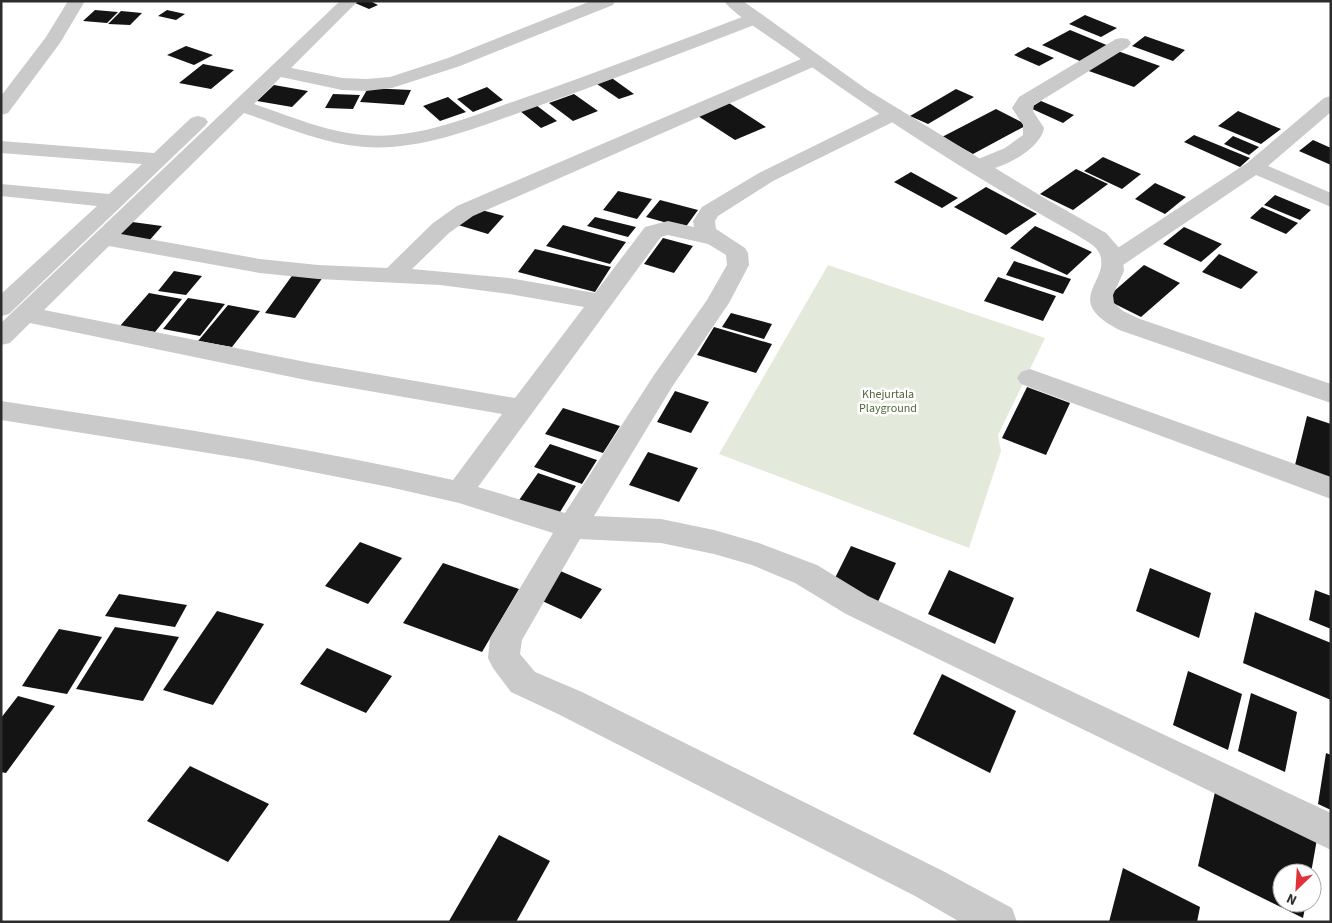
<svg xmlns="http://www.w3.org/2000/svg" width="1332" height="923" font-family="'Source Sans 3',sans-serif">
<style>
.green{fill:#e3eadb}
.building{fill:#141414}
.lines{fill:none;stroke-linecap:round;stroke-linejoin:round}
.minor{fill:#cacaca;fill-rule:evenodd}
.tertiary{fill:#cacaca;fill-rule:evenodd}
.labels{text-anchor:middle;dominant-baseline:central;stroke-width:5;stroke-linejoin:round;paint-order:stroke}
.park-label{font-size:12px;fill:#4e673c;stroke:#fff}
</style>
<rect width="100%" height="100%" fill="#fff"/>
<path class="green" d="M828 265 1045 338 998 435 1001 451 969 548 719 454Z"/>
<path class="building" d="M359 1H370L378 5 369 9 355 3Z
M95 10 118 12 107 23 83 21Z
M167 10 185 14 176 20 158 16Z
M121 11 142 13 130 25 108 24Z
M1085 15 1117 28 1101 37 1069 24Z
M1070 30 1109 46 1082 62 1042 45Z
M1145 36 1185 50 1173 61 1132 46Z
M186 46 213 55 194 65 167 55Z
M1028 47 1054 58 1039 66 1014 55Z
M1112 49 1160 66 1134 87 1086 70Z
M203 64 234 70 211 89 179 83Z
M609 76 634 94 619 99 594 82Z
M274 85 308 91 292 107 257 101Z
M487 87 503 100 473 112 457 99Z
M368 88 411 90 404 105 360 102Z
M956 89 974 97 928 124 910 116Z
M333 94 360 95 353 109 325 108Z
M574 94 598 111 573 121 549 103Z
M448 97 466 112 440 121 423 106Z
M1041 101 1074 115 1063 123 1030 108Z
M729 103 766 127 735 140 698 116Z
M536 105 557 121 541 128 520 111Z
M996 109 1027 125 973 154 942 137Z
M1238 111 1281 129 1261 144 1218 126Z
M1194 135 1250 158 1240 167 1184 142Z
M1233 136 1259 147 1249 155 1224 144Z
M1313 140 1331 148V165L1299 151Z
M1103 157 1141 174 1122 189 1084 171Z
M1076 169 1108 184 1073 210 1040 194Z
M911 172 958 198 942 208 894 182Z
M1155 183 1186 197 1165 214 1135 199Z
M986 187 1037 214 1006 235 954 207Z
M618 191 652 199 637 219 603 210Z
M1275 195 1311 210 1300 220 1264 205Z
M660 200 698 210 685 228 646 217Z
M1262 207 1298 223 1286 234 1250 218Z
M474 208 504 216 488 234 458 225Z
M595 217 636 227 628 237 587 226Z
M125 221 162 226 148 242 110 237Z
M563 225 626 242 610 264 546 246Z
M1035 226 1092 252 1067 275 1010 248Z
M1184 227 1222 244 1201 262 1163 244Z
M663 238 693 246 674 273 644 264Z
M535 249 611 267 595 292 518 272Z
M1219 254 1258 272 1241 289 1202 272Z
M1014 261 1071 279 1063 294 1006 275Z
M1144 265 1180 283 1141 317 1105 299Z
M174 271 202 276 186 295 158 291Z
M294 273 323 277 295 318 265 313Z
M998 277 1056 296 1043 321 984 301Z
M149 293 182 299 155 332 120 326Z
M188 298 225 304 200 336 163 329Z
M228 305 260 311 232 347 198 341Z
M731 313 772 324 764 339 722 327Z
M714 327 772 344 756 373 697 355Z
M1027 387 1070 403 1046 455 1002 438Z
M675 391 709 402 691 433 657 422Z
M563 408 620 426 603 453 545 434Z
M1307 416 1331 424V478L1295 465Z
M550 444 597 460 582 484 534 467Z
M648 452 698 468 679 502 629 485Z
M538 473 576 486 557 517 517 503Z
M360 542 402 558 368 604 325 586Z
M851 546 896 563 876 606 830 588Z
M443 563 519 589 482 652 403 623Z
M1150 568 1211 593 1199 638 1136 611Z
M558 570 602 589 581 619 538 599Z
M949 570 1014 598 995 644 928 614Z
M1315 590 1331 596V629L1309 620Z
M119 594 187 605 175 627 105 616Z
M217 611 264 624 213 705 163 690Z
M1255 612 1331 643V700L1243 663Z
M115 627 179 637 143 701 76 689Z
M59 629 102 637 67 694 22 686Z
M327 648 392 676 366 713 300 684Z
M1188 671 1242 694 1228 750 1173 725Z
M942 674 1016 711 990 773 913 734Z
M1251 693 1297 712 1285 772 1238 751Z
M18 696 55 706 6 773 1 772V718Z
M1326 753 1331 755V810L1318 804Z
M190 766 269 804 228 862 147 821Z
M1215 792 1317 839 1311 873H1282V903H1306L1303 918 1198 866Z
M499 835 550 861 516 922 449 921Z
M1123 868 1200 907 1197 922H1109Z"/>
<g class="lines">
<path class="minor" d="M68 1H85L60 43 8 113 1 115V96L46 37Z
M340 1H358L291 68 342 78 366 79 390 77 448 58 591 1H615L613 5 460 66 392 88 366 91 342 90 281 77 254 104C290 116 326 132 364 135 416 140 470 117 518 100 596 73 673 43 750 14L756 13 762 14 765 18 762 22C684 52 606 82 527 110 476 128 420 151 365 147 324 144 283 126 244 113L121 234 260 259 318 265 387 268 433 223 457 206 808 56 814 55 820 56 823 60 820 64 473 216 449 233 412 269 509 278 595 293 645 227 668 221 694 227 693 221 702 207 759 173 887 110 894 108 901 110 904 114 901 118 773 181 718 216 715 221 716 229 745 248 748 253 749 265 729 303 672 387 594 516 661 519 714 530 759 543 817 565 868 596 1331 813V850L846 614 795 583 752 565 714 554 661 543 580 539 522 640 520 654 535 672 582 692 941 870 1012 908 1017 922H960L915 896 558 714 511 692 493 668 488 658 490 638 553 533 459 503 389 487 252 460 1 420V401C152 424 303 446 453 480L502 414 311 381 30 323 10 343 1 345V323ZM668 235 708 244 726 255 727 265 707 300 654 375 565 513 478 487 661 237ZM109 246 260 273 318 279 440 285 509 294 584 307 515 398 311 363 44 310Z
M1122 38 1128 39 1131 43 1128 47 1034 105 1033 111 1044 128C1041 151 991 176 971 170L968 166 971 162 1005 148 1023 135V125L1012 108 1019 97 1116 39Z
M1331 96V112L1268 166 1331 193V207L1256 175 1120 267 1112 269 1104 267 1101 262 1104 257 1247 163 1324 98Z
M198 116 205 118 208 122 205 126 9 314 1 316V294L97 206 1 196V184L109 194 142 164 1 153V141L154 153 191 118Z
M1030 369 1331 477V499L1021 384 1017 378 1021 372Z"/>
<path class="tertiary" d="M724 1H743L866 89 1046 199 1106 233 1121 250 1123 262 1124 271 1113 295 1114 303 1123 311 1140 319 1331 384V403L1122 331C1056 299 1116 280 1098 251 1094 244 1084 240 1077 235 976 178 878 116 784 47 770 37 732 13 724 1Z"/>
</g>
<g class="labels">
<g class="park-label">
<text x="888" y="394">Khejurtala<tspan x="888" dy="14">Playground</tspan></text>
</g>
</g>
<rect width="1332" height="923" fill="none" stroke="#2d2d2d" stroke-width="5"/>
<g transform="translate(1297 888) rotate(205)"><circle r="24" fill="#ffffff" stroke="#ababab"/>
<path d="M0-4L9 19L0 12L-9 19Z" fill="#e03339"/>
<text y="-8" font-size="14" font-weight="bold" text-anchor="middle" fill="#2d2d2d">N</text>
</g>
</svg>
